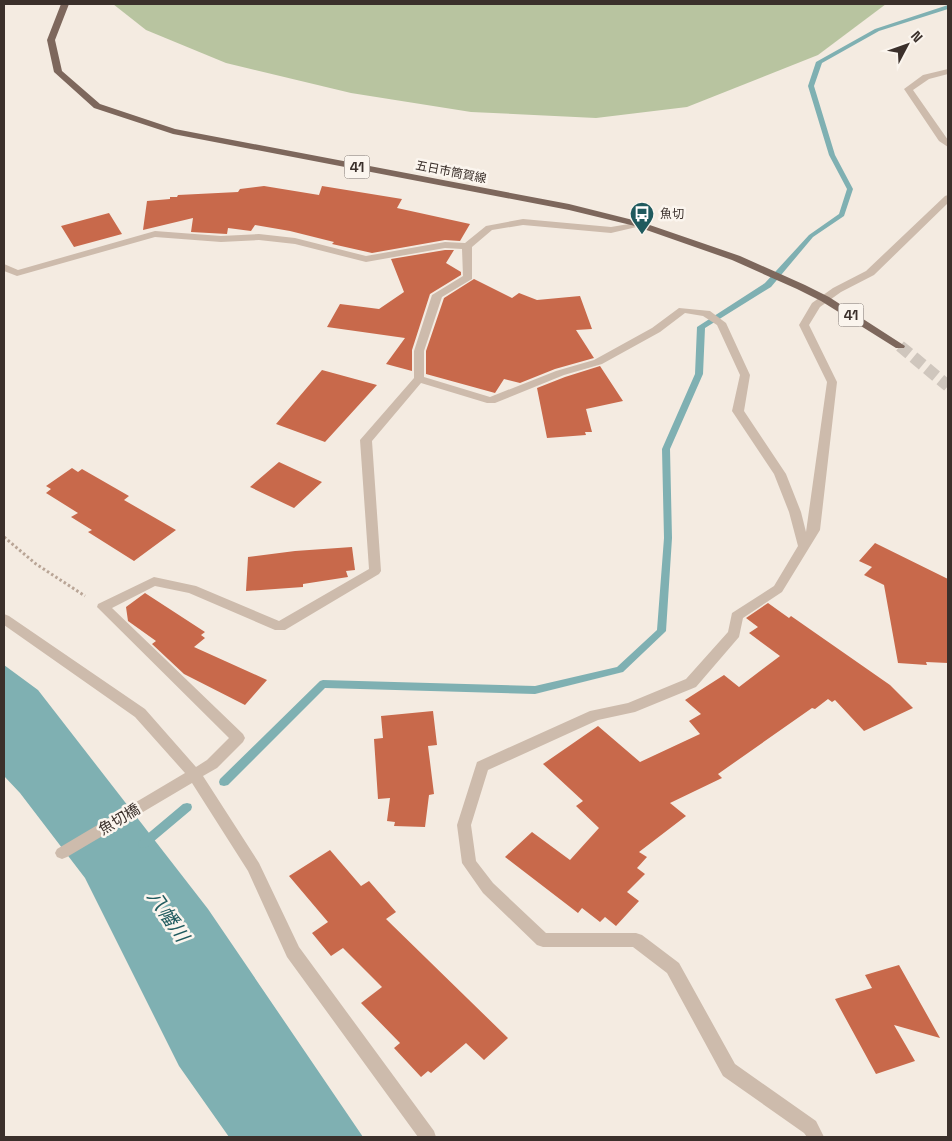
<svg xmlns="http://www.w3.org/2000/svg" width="952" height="1141" font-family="'Space Grotesk','Noto Sans JP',sans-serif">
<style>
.green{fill:#b8c4a0}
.water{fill:#7fb0b2}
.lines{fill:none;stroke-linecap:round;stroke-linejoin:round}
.stream{fill:#7fb0b2;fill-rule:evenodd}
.building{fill:#c8694b}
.primary-tunnel{stroke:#cfc6bd;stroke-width:12;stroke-dasharray:12 5.5;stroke-linecap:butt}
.path{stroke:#b9a596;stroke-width:3;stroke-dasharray:2.5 2.5;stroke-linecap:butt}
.minor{fill:#cdbbac;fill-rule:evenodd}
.primary{fill:#7d675c;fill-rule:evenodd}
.labels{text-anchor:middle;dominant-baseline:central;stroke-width:5;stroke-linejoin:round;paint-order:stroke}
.far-street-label{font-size:12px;fill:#3b302b;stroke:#fbf5ee}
.far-poi-label{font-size:12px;fill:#3b302b;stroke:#fbf5ee;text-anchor:start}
.shield{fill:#fbf5ee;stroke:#756b66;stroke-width:1}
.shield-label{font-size:14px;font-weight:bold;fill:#3b302b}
.street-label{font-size:15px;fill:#3b302b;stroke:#fbf5ee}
.near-water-label{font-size:19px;font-style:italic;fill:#1f5a5e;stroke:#fbf5ee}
</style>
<rect width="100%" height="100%" fill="#f4ebe1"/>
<path class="green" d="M113 4H886L818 55 687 107 596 118 471 112 351 93 226 63 146 30Z"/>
<path class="water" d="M4 665 38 690 208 909 363 1137H229L179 1066 85 878 20 793 4 776Z"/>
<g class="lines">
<path class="stream" d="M948 5V9L879 31 822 63 814 86 835 155 853 189 844 216 813 237 771 287 705 328 703 374 670 449 672 538 666 631 664 633 623 672 535 694 325 688 228 785 224 786 220 785 219 782 220 779 320 681 323 680 535 686 617 667 657 630 664 538 662 449 695 374 697 327 765 283 809 235 839 214 847 189 829 155 808 86 816 62 875 29Z
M187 803 191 804 192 807 191 810 147 847 143 848 139 847 138 844 139 841 183 804Z"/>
</g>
<path class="building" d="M264 186 319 195 322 186 402 199 397 208 470 224 460 241 445 240 372 253 332 244 334 242 290 231 255 225 251 231 228 228 227 234 191 232 193 218 143 230 147 201 170 199V197H177L178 195 238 192 240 189Z
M109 213 122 234 74 247 61 226Z
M445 250H454L446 263 461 272V275L430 294 412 350V371L386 364 405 338 327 327 340 304 379 309 404 292 391 259Z
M474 279 512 298 519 293 537 300 580 296 592 329 576 330 594 358 555 369 520 383 504 379 495 393 426 374V351L444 298Z
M600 366 623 401 586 409 592 432H585L586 435 547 438 537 388 565 377Z
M322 370 377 385 325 442 276 424Z
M279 462 322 482 294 508 250 487Z
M72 468 78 472 82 469 129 496 124 500 176 530 134 561 88 532 92 530 71 517 78 513 46 493 51 489 46 486Z
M875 543 948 579V663L926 662 927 665 898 663 884 585 864 575 872 567 859 561Z
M352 547 355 570 346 571 348 577 303 584V587L246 591 248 557 295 551Z
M145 593 205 632 201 635 205 638 194 647 267 680 245 705 184 674 152 644 156 641 128 621 126 607Z
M768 603 789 618 791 616 890 685 913 708 864 731 835 700 832 702 828 699 815 709 812 708 718 774 722 778 670 803 686 816 639 852 647 857 637 868 645 874 627 892 639 901 616 926 605 917 600 922 582 908 578 913 505 857 532 832 570 860 599 828 576 806 583 801 543 764 598 726 640 762 700 734 689 721 701 714 685 700 724 675 739 687 780 656 749 633 758 627 746 618Z
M433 711 437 745 428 746 434 794 429 795 425 827 394 826 395 822 387 821 390 798 378 799 374 739 383 738 381 716Z
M330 850 361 886 369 881 396 912 386 919 508 1038 484 1060 466 1043 431 1073 428 1071 421 1077 394 1048 400 1043 361 1003 382 987 343 948 331 956 312 933 328 922 289 876Z
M899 965 940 1038 894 1025 915 1061 876 1074 835 999 872 988 865 975Z"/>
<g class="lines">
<path class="primary-tunnel" d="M900 346 948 386"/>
<path class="path" d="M4 537 36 564 85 596"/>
<path class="minor" d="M948 69V74L929 79 913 90 948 140V147L939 141 904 89 923 75Z
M948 195V203L874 275 841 292 820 307 809 325 837 382 820 530 782 592 743 618 739 637 696 687 635 712 598 720 488 770 471 825 476 861 493 883 546 933H636L642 935 679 963 735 1064 816 1121 824 1137H807L804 1133 723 1076 667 973 633 947H543L537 945 483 893 462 863 457 825 477 762 590 711 628 703 686 679 728 632 732 613 774 586 798 546 789 512 774 474 732 411 740 375 717 325 703 316 685 313 660 332 602 364 564 375 495 403H487L421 383 372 441 381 571 379 574 285 630H275L189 593 155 586 112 608 243 734 245 738 243 742 217 768 203 776 259 863 299 947 434 1131 436 1137H418L287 957 248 871 192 783 67 857 62 859 57 857 55 853 57 849 185 773 135 717 4 625V614L9 616 145 709 196 767 207 760 229 738 97 607 98 604 154 577 196 586 279 621 369 569 360 440 414 378V351L432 295 463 276 462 249 445 248 366 262 295 244 259 240 221 242 155 237 17 276 4 271V264L18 270 155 231 221 236 259 234 295 238 366 256 445 242 465 243 486 226 523 219 611 227 641 222V226L611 233 523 225 492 230 472 247V279L442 297 424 351V377L490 397 556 371 594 360 652 328 679 308 710 311 726 323 750 375 744 411 786 474 801 512 806 532 827 382 799 325 812 303 833 288 866 271 945 196Z"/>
<path class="primary" d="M61 4H69L55 40 62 71 100 104 175 129 569 204 641 222 740 256 805 285 829 297 905 346 904 348H896L821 301 797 289 732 260 635 226 569 210 173 134 94 108 54 72 47 40Z"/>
</g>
<defs>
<symbol id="bus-pin" viewBox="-11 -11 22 30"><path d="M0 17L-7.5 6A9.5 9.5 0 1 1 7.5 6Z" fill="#1f5a5e" stroke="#fbf5ee"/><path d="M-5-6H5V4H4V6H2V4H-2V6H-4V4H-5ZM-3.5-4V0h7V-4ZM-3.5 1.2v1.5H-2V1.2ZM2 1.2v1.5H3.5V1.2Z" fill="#fff"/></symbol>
</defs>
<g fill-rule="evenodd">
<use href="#bus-pin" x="628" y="200" width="28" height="38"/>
</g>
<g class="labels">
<g class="far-street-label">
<text transform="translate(451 172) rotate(11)">五日市筒賀線</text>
</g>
<g class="far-poi-label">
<text x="660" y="214">魚切</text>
</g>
<g class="shield">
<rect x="344.5" y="155.5" width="25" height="23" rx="4"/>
<rect x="838.5" y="303.5" width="25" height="23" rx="4"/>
</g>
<g class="shield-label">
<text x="357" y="167">41</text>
<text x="851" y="315">41</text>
</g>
<g class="street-label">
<text transform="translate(119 819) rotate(-31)">魚切橋</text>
</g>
<g class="near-water-label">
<text transform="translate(168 916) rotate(56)">八幡川</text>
</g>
</g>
<rect width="952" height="1141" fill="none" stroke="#3b302b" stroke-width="10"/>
<g transform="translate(907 45) rotate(49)" stroke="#fbf5ee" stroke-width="4" paint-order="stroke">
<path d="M0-4L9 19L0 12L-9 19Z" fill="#3b302b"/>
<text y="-8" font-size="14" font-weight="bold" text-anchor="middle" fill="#3b302b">N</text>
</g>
</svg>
